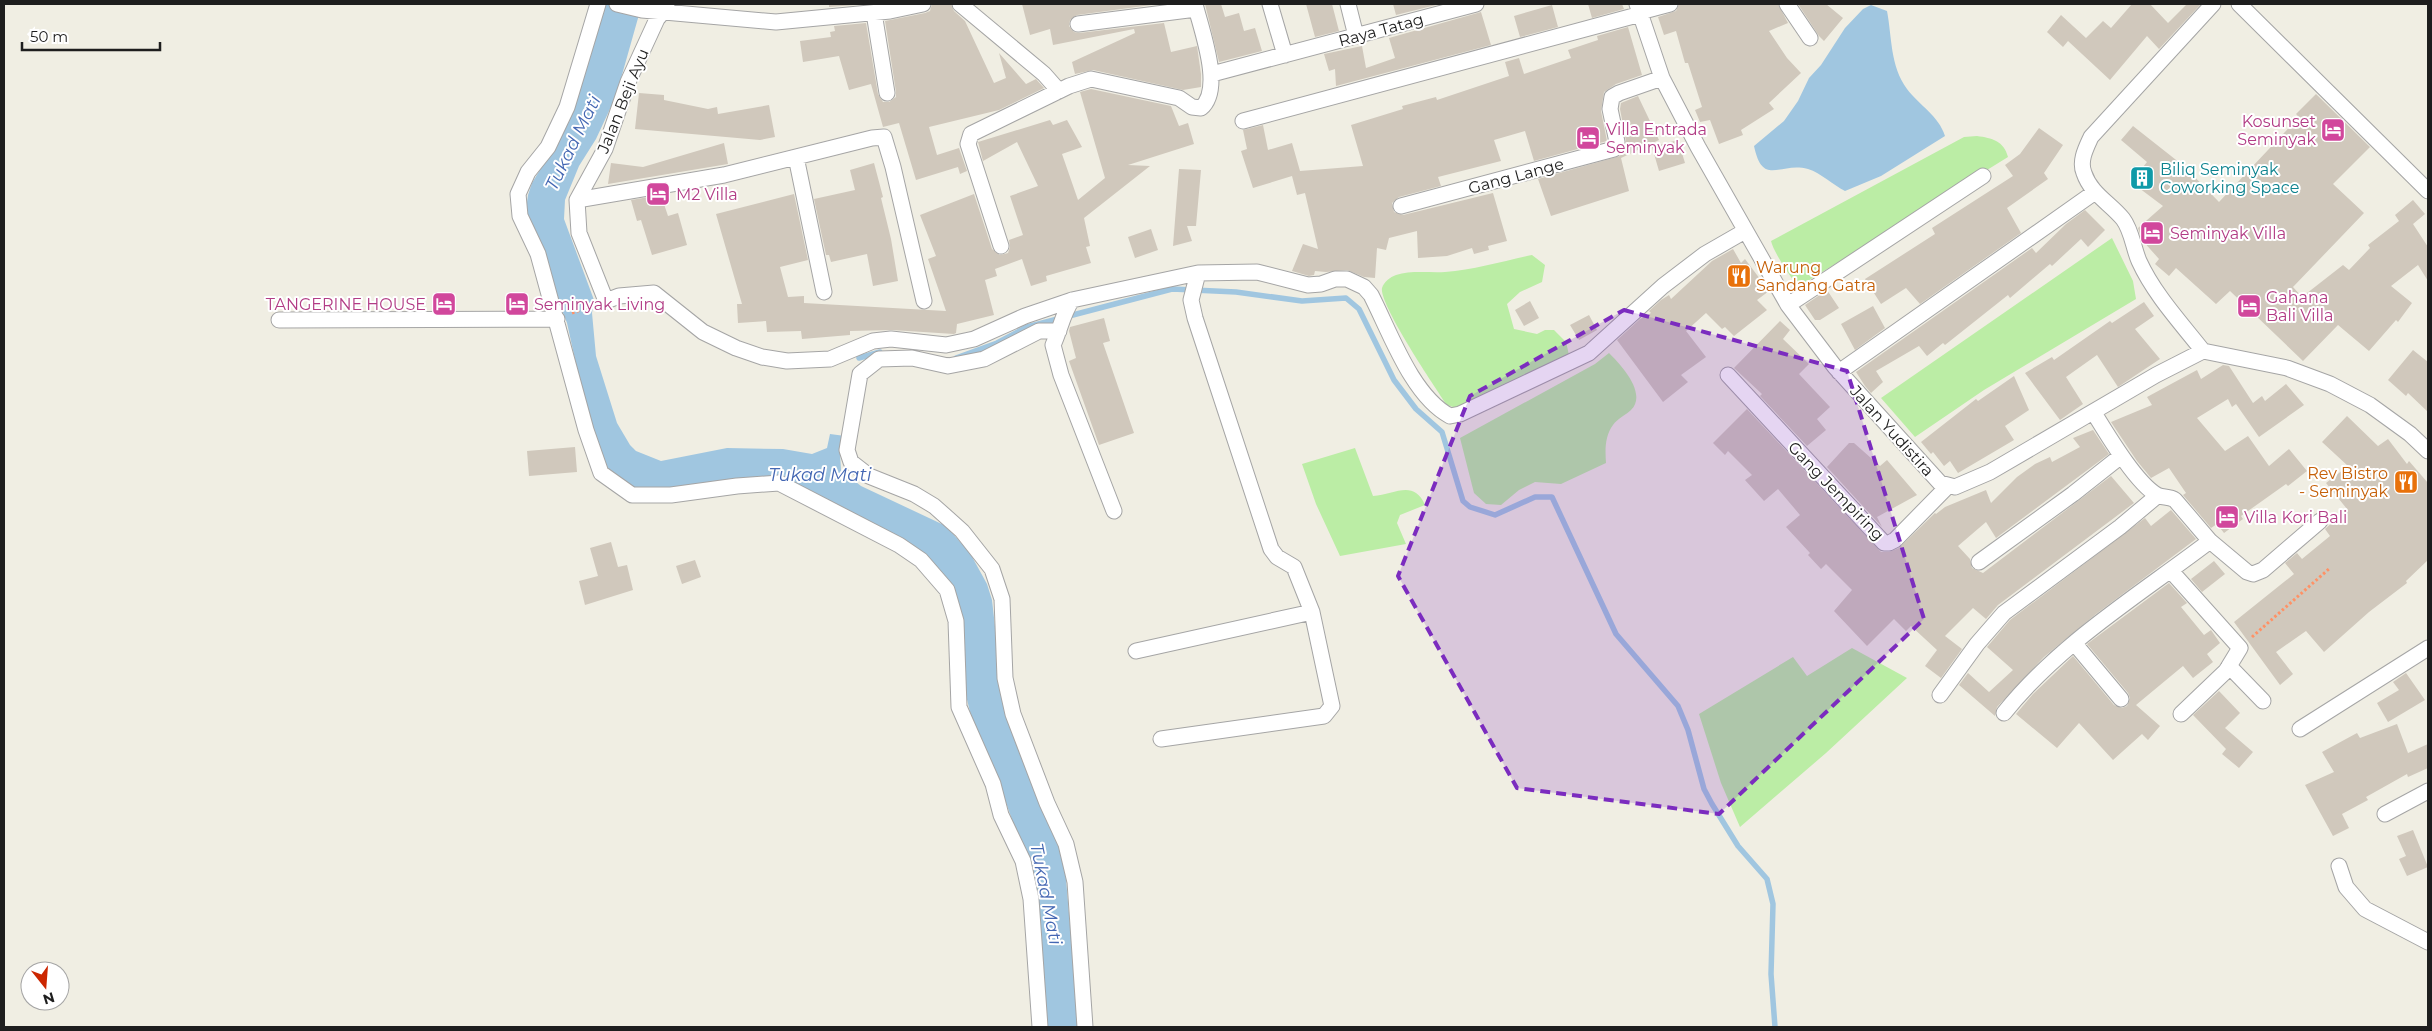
<svg xmlns="http://www.w3.org/2000/svg" width="2432" height="1031" font-family="Montserrat,sans-serif">
<style>
.grass{fill:#bbeda5}
.water{fill:#a0c6e0}
.lines{fill:none;stroke-linecap:round;stroke-linejoin:round}
.stream{stroke:#a0c6e0;stroke-width:5.5}
.building{fill:#d0c8bc}
.street-casing{stroke:#a5a5a5;stroke-width:17}
.path{stroke:#ff9165;stroke-width:3;stroke-dasharray:2.5 2.5;stroke-linecap:butt}
.street{stroke:#fff;stroke-width:15}
.marked{fill:#7b2cbf;fill-opacity:0.2;stroke:#7b2cbf;stroke-width:4;stroke-dasharray:10 6;stroke-linejoin:round}
.labels{text-anchor:middle;dominant-baseline:central;stroke-width:4;stroke-linejoin:round;paint-order:stroke}
.street-label{font-size:16px;fill:#1e1e1e;stroke:#fff}
.hotel-label{font-size:16px;fill:#b23c85;stroke:#fff;text-anchor:start}
.culture-label{font-size:16px;fill:#0d838f;stroke:#fff;text-anchor:start}
.food-label{font-size:16px;fill:#c56008;stroke:#fff;text-anchor:start}
.water-label{font-size:18px;font-style:italic;fill:#4467b3;stroke:#fff}
</style>
<rect width="100%" height="100%" fill="#f0eee3"/>
<path class="grass" d="M1977 136C1992 138 2004 141 2008 157L1798 287C1790 276 1774 253 1771 241L1964 137Z
M2112 238 2133 281 2136 299 1984 390 1915 437 1881 398Z
M1532 255 1545 265 1542 282 1520 292 1507 304 1514 329 1537 334 1545 330H1554L1566 342 1569 355 1517 382 1456 408 1447 405C1435 387 1379 304 1382 288 1384 282 1390 277 1396 275 1411 270 1430 273 1445 272 1474 270 1504 261 1532 255Z
M1609 353C1620 364 1648 393 1631 410 1626 415 1618 418 1613 425 1605 436 1605 449 1606 463L1561 484 1535 482 1519 490 1501 505 1486 504 1474 493 1460 438 1595 364Z
M1355 448 1373 496C1395 494 1414 479 1425 505L1400 515 1397 523 1406 544 1340 556 1316 504 1302 464Z
M1852 648 1907 678 1826 753 1740 827 1721 783 1699 714 1793 657 1807 676Z"/>
<path class="water" d="M606 4H642L616 96 596 139 579 166 565 200 564 219 594 300 592 313 596 356 617 423 630 445 636 451 661 461 727 448 783 449 812 454 827 448 830 434 845 436 844 453 840 454 841 470 861 486 946 526 970 553 987 584 992 600 998 653 1065 868 1079 1027H1046L1026 859 1004 797 971 716 963 683 948 582 789 485 631 492 609 478 593 441 567 323 534 238 526 209 528 195 532 183 569 122Z
M1871 5 1887 11C1892 37 1890 66 1907 89 1919 105 1939 116 1945 136L1881 176 1845 191C1833 185 1821 173 1808 169 1780 161 1763 188 1754 146L1784 121 1798 101 1809 78 1821 65 1845 28 1863 9Z"/>
<g class="lines">
<path class="stream" d="M859 358 880 352
M956 358 997 343 1027 327 1172 289 1236 292 1302 301 1346 298 1359 309 1394 380 1416 409 1442 432 1463 501 1470 507 1495 515 1535 497H1552L1616 634 1678 706 1688 730 1704 789 1712 804 1738 846 1767 879 1773 904 1771 974 1775 1027"/>
</g>
<path class="building" d="M829 4H868L829 7Z
M932 4H951L954 11 965 21 994 83 1006 78 999 53 1026 84 1036 79 1044 88 999 110 929 127 937 155 959 148 967 171 960 174 958 167 916 180 899 123 883 127 871 84 849 90 839 56 803 62 800 41 831 37 830 32 835 31 834 26 866 23 878 94 883 102H889L896 97V92L885 21 925 13 930 11Z
M1022 4H1159L1077 15 1070 20 1069 26 1074 32 1079 33 1164 23 1171 52 1197 46 1201 74V87L1183 90 1093 70 1075 74 1072 62 1135 33 1134 29 1053 45 1050 29 1030 35Z
M1205 4H1221L1225 17 1239 13 1244 31 1255 28 1262 51 1219 62Z
M1306 4H1332L1339 31 1315 37Z
M1393 4H1440L1396 15Z
M1588 4H1622L1624 9 1592 18Z
M1679 4H1778L1788 23 1769 31 1787 58 1801 73 1769 103 1774 109 1741 130 1743 135 1719 144 1710 120 1700 122 1695 110 1702 107 1688 63H1685L1676 31 1664 35 1658 17 1676 11Z
M1798 4H1826L1843 18 1824 41 1819 36Z
M2132 4H2150L2168 23 2187 4H2201L2159 49 2147 36 2110 80 2068 41 2063 47 2047 32 2061 15 2086 38 2103 21 2111 28Z
M1552 5 1558 27 1520 37 1514 16Z
M1481 12 1491 45 1336 86 1335 69 1329 71 1324 54 1362 46 1366 68 1395 58 1389 38Z
M1628 27 1642 75 1616 84 1604 92 1601 111 1607 141 1534 161 1525 131 1494 140 1501 161 1438 177 1441 186 1399 197 1392 203 1394 212 1403 215 1493 193 1507 241 1488 246 1489 250 1474 254 1472 248 1447 256 1418 258 1417 231 1389 238 1386 250 1377 248 1375 278 1364 277 1347 270 1326 272 1315 271 1314 275 1309 276 1292 271 1303 244 1318 249 1305 193 1297 195 1292 176 1253 188 1241 151 1247 149 1243 130 1263 125 1268 150 1292 143 1300 171 1363 166 1351 125 1403 109 1402 106 1436 97 1437 100 1509 76 1505 62 1519 58 1524 74 1571 58 1568 50 1598 40 1597 36Z
M1091 89 1171 106 1179 126 1188 123 1194 144 1128 165 1150 166 1084 218 1090 246 1086 247 1091 263 1046 276 1047 281 1031 286 1022 259 995 269 997 276 985 280 994 315 957 324 956 333 954 334 892 330 850 331V335L802 339 801 331 767 332 766 321 738 323 737 304H742L716 214 794 194 808 260 780 267 788 297 804 296V303L946 311 928 259 936 256 920 215 974 194 992 249 1000 255 1008 253 1010 247 1009 240 1023 235 1010 196 1038 186 1017 142 983 161 978 142 1050 120 1053 125 1067 120 1082 147 1062 154 1078 200 1105 178 1080 92Z
M639 93 664 95V100L708 109 717 107 718 114 769 105 775 137 760 140 635 129Z
M2316 94 2370 147 2333 184 2364 213 2293 287 2302 297 2343 265 2349 270 2370 248 2368 245 2399 221 2395 215 2413 200 2425 214 2413 224 2428 247V281L2418 265 2391 286 2412 303 2398 322 2396 320 2369 351 2338 325 2303 361 2230 291 2216 304 2176 268 2169 276 2155 264 2159 259 2142 240 2138 228 2163 206 2131 182 2147 162 2121 140 2133 126 2185 167 2219 202 2299 117 2296 114Z
M1638 96 1659 140 1621 158 1629 191 1551 216 1538 179 1620 156 1626 141 1620 109 1621 103Z
M2039 128 2063 145 2044 173 2048 179 2007 208 2021 233 1920 304 1906 288 1881 304 1865 279 1935 234 1932 228 2013 176 2005 165 2020 154Z
M1678 140 1685 163 1659 171 1652 147Z
M724 143 728 164 608 184 611 163 643 167Z
M874 163 883 197 881 198 891 239 898 281 873 286 867 254 831 262 829 255H826L814 199 855 190 850 170Z
M1179 169 1201 170 1196 226H1187L1192 241 1173 246Z
M661 195 668 216 678 213 687 245 652 255 641 220 637 221 631 200Z
M2085 210 2105 230 2088 247 2081 239 2052 266 2050 264 2010 298 2008 295 1945 345 1943 343 1927 356 1919 346 1876 371 1883 382 1871 393 1865 386 1856 372 2032 248 2036 253 2066 224Z
M1151 229 1158 250 1135 258 1128 237Z
M1733 249 1741 263 1745 259 1769 291 1757 300 1767 310 1734 336 1725 327 1722 329 1706 313 1686 331 1706 357 1681 375 1688 382 1663 402 1617 340 1640 319 1651 313 1649 311 1661 300 1669 295 1671 299 1712 261Z
M1827 290 1839 308 1820 320H1815L1805 305Z
M1530 301 1539 318 1524 326 1515 310Z
M2144 302 2154 316 2135 329 2160 359 2118 387 2097 355 2066 377 2083 404 2060 420 2025 373 2052 357 2054 360 2110 321 2112 323Z
M1873 306 1885 328 1855 350 1841 324Z
M1589 315 1597 330 1579 340 1570 325Z
M1104 318 1110 341 1103 343 1134 433 1099 445 1069 361 1076 358 1069 331 1070 327Z
M1780 321 1790 330 1783 339 1809 364 1799 374 1830 407 1817 419 1826 430 1807 446 1760 396 1762 394 1734 368Z
M2413 350 2428 362V412L2408 393 2406 396 2388 380Z
M2223 365 2229 366 2253 403 2262 396 2265 401 2286 384 2304 405 2259 437 2236 404 2232 407 2228 399 2197 418 2225 451 2248 436 2269 466 2289 449 2307 471 2288 486 2286 484 2241 516 2243 519 2224 533 2217 524 2211 528 2183 495 2186 493 2169 468 2151 478 2137 461 2111 422 2152 405 2147 397 2197 370 2201 379Z
M2014 376 2029 410 2005 426 2014 440 1958 473 1950 461 1944 466 1933 452 1931 454 1921 442 1976 399 1978 401Z
M1747 409 1881 552H1889L1899 548 1935 513 1936 514 1945 507 1986 490 1991 503 2017 477 2035 464 2050 457 2052 462 2080 447 2073 438 2093 430 2109 454 1996 538 1986 522 1958 546 1970 559 1972 568 1983 573 2111 476 2134 503 1998 605 1986 619 1973 608 1945 636 1962 649 1941 678 1925 666 1937 650 1911 626 1906 631 1894 619 1867 646 1834 611 1852 590 1826 564 1821 569 1808 555 1810 553 1786 527 1800 515 1778 489 1764 501 1745 480 1752 475 1728 451 1725 455 1713 443Z
M2347 416 2378 446 2388 439 2407 464 2409 461 2428 483V560L2406 581 2407 583 2369 612 2324 652 2306 631 2276 652 2293 674 2280 685 2234 622 2294 574 2285 563 2297 553 2302 559 2330 536 2325 529 2347 509 2326 483 2348 466 2322 442Z
M1849 443H1854L1880 466 1887 460 1917 495 1877 517 1882 527 1827 467Z
M575 447 577 472 529 476 527 451Z
M2171 510 2196 539 2096 614 2044 657 1997 707 1995 716 1959 685 1968 673 1989 692 2013 670 1987 647 2010 620 2145 518 2151 526Z
M611 542 618 567 627 565 633 590 585 605 579 581 598 576 590 548Z
M695 560 701 577 682 584 676 566Z
M2214 561 2225 574 2202 592 2191 579Z
M2169 583 2187 603 2181 607 2204 635 2211 630 2220 643 2207 654 2213 662 2193 678 2183 666 2136 705 2160 726 2148 740 2142 734 2113 760 2079 723 2057 748 2016 714 2033 694 2073 656 2114 705 2122 708 2127 706 2130 698 2128 693 2087 644Z
M2406 673 2425 700 2388 722 2377 703 2399 690 2393 682Z
M2219 691 2240 713 2225 728 2253 752 2239 768 2222 754 2226 749 2193 715Z
M2397 724 2408 753 2428 744V768L2408 777 2407 774 2366 797 2368 800 2342 814 2349 828 2333 836 2305 785 2334 772 2322 752 2357 733 2360 738Z
M2413 830 2428 867 2407 876 2399 859 2406 856 2397 836Z"/>
<g class="lines">
<defs>
<path id="street" d="M598 4 567 107 548 147 528 172 518 194 520 216 538 254 586 430 601 473 632 495H671L737 486 779 483 899 545 921 560 947 590 956 621 959 707 993 784 1001 815 1023 861 1031 899 1040 1027
M617 4 642 10 776 22 890 11 923 4
M960 4 1044 74 1059 91
M1270 4 1285 55
M1348 4 1356 36
M1637 4 1662 78 1698 147 1788 305 1835 367 1940 483 1955 487 1990 472 2156 375 2203 351 2287 368 2330 384 2370 405 2410 434 2428 451
M1787 4 1810 38
M2239 4 2428 191
M1640 12 1670 4
M874 13 887 93
M1078 24 1196 9
M1212 74 1476 4
M1243 121 1641 14
M796 157 824 292
M577 200 579 233 606 301 619 296 654 293 703 332 736 348 762 357 787 361 830 359 873 341 891 339 946 345 974 339 1025 316 1072 300 1198 273 1257 272 1308 285 1321 284 1335 279H1347L1364 287 1371 295C1390 332 1412 396 1450 416L1460 414 1589 353 1663 286 1705 254 1745 231
M577 200 724 175 872 138 884 137 893 167 924 301
M577 200 605 149 628 82 657 19 667 7
M1401 206 1614 149 1617 142 1610 109 1612 97 1619 93 1662 78
M1001 246 968 144 971 134 1069 86 1091 79 1179 98 1192 107 1201 108C1224 89 1201 29 1195 4
M1072 300C1063 313 1060 330 1053 345L1061 375 1114 511
M1788 305 1983 176
M279 320 557 319
M1059 331H1039L984 359 948 366 912 358 879 359 860 374 847 450 851 462 869 476 914 494 934 506 962 531 992 569 1002 599 1005 678 1013 714 1047 803 1066 844 1075 882 1085 1027
M2203 351C2181 323 2154 294 2139 261 2133 247 2132 231 2123 219 2110 203 2091 194 2084 173 2079 161 2086 148 2091 137L2213 4
M1839 372 2095 192
M1728 375 1884 543H1889L1895 540 1948 486
M2094 413C2107 434 2136 483 2157 495 2162 498 2169 496 2175 500L2210 541 2247 572 2253 574 2263 570 2320 521
M1979 562 2073 494 2121 456
M2171 571 2240 648 2226 671 2181 714
M2075 644 2121 699
M1136 651 1312 612
M2229 666 2263 701
M1940 695 1977 644 2004 613 2120 527 2157 496
M2004 713C2060 643 2139 595 2210 541
M2300 729 2428 648
M1161 739 1324 716 1332 706 1312 612 1294 567 1277 557 1271 549 1195 318 1191 300 1198 273
M2385 814 2428 791
M2339 866 2346 887 2365 909 2428 942"/>
</defs>
<use href="#street" class="street-casing"/>
<path class="path" d="M572 313 592 306
M2252 637 2330 568"/>
<use href="#street" class="street"/>
</g>
<path class="marked" d="M1624 310 1847 371 1924 619 1719 814 1517 788 1398 576 1470 396Z"/>
<defs>
<symbol id="hotel-square" viewBox="-11 -11 22 22"><rect x="-9" y="-9" width="18" height="18" rx="4" fill="#d1479c" stroke="#fff"/><path d="M-6-4.5h1.5V1H6V5H4.5V3h-9V5H-6ZM-4 0a1.8 1.8 0 1 1 3.6 0ZM.5 0V-2.5h3Q6-2.5 6 0Z" fill="#fff"/></symbol>
<symbol id="building-square" viewBox="-11 -11 22 22"><rect x="-9" y="-9" width="18" height="18" rx="4" fill="#0f9aa8" stroke="#fff"/><path d="M-4-6H4V6H1V3H-1V6H-4ZM-2.5-4.3h1.7v1.8h-1.7ZM.8-4.3h1.7v1.8H.8ZM-2.5-1h1.7V.8h-1.7ZM.8-1h1.7V.8H.8Z" fill="#fff"/></symbol>
<symbol id="restaurant-square" viewBox="-11 -11 22 22"><rect x="-9" y="-9" width="18" height="18" rx="4" fill="#e8710a" stroke="#fff"/><path d="M-5-6h1v4h1v-4h1v4h1v-4h1v5L-1.5 .5V6h-2V.5L-5-1ZM5-6V6H3V1.5H1.5Q1.5-4 5-6Z" fill="#fff"/></symbol>
</defs>
<g fill-rule="evenodd">
<use href="#hotel-square" x="2319" y="116" width="28" height="28"/>
<use href="#hotel-square" x="1574" y="124" width="28" height="28"/>
<use href="#building-square" x="2128" y="164" width="28" height="28"/>
<use href="#hotel-square" x="644" y="180" width="28" height="28"/>
<use href="#hotel-square" x="2138" y="219" width="28" height="28"/>
<use href="#restaurant-square" x="1725" y="262" width="28" height="28"/>
<use href="#hotel-square" x="430" y="290" width="28" height="28"/>
<use href="#hotel-square" x="503" y="290" width="28" height="28"/>
<use href="#hotel-square" x="2235" y="292" width="28" height="28"/>
<use href="#restaurant-square" x="2392" y="468" width="28" height="28"/>
<use href="#hotel-square" x="2213" y="503" width="28" height="28"/>
</g>
<g class="labels">
<g class="street-label">
<text transform="translate(1381 30) rotate(-15)">Raya Tatag</text>
<text transform="translate(623 101) rotate(-68)">Jalan Beji Ayu</text>
<text transform="translate(1516 176) rotate(-15)">Gang Lange</text>
<text transform="translate(1892 431) rotate(48)">Jalan Yudistira</text>
<text transform="translate(1836 491) rotate(46)">Gang Jempiring</text>
</g>
<g class="hotel-label">
<text x="2316" y="121" text-anchor="end">Kosunset<tspan x="2316" dy="18">Seminyak</tspan></text>
<text x="1606" y="129">Villa Entrada<tspan x="1606" dy="18">Seminyak</tspan></text>
<text x="676" y="194">M2 Villa</text>
<text x="2170" y="233">Seminyak Villa</text>
<text x="2266" y="297">Gahana<tspan x="2266" dy="18">Bali Villa</tspan></text>
<text x="426" y="304" text-anchor="end">TANGERINE HOUSE</text>
<text x="534" y="304">Seminyak Living</text>
<text x="2244" y="517">Villa Kori Bali</text>
</g>
<g class="culture-label">
<text x="2160" y="169">Biliq Seminyak<tspan x="2160" dy="18">Coworking Space</tspan></text>
</g>
<g class="food-label">
<text x="1756" y="267">Warung<tspan x="1756" dy="18">Sandang Gatra</tspan></text>
<text x="2388" y="473" text-anchor="end">Rev Bistro<tspan x="2388" dy="18">- Seminyak</tspan></text>
</g>
<g class="water-label">
<text transform="translate(573 143) rotate(-64)">Tukad Mati</text>
<text x="820" y="475">Tukad Mati</text>
<text transform="translate(1046 894) rotate(79)">Tukad Mati</text>
</g>
</g>
<rect width="2432" height="1031" fill="none" stroke="#1e1e1e" stroke-width="10"/>
<g transform="translate(45 986) rotate(163)"><circle r="24" fill="#ffffff" stroke="#a5a5a5"/>
<path d="M0-4L9 19L0 12L-9 19Z" fill="#cc2600"/>
<text y="-8" font-size="14" font-weight="bold" text-anchor="middle" fill="#1e1e1e">N</text>
</g>
<path d="M22 42v8h138v-8" fill="none" stroke="#1e1e1e" stroke-width="2.5"/>
<text x="30" y="42" font-size="15" fill="#1e1e1e" stroke="#ffffff" stroke-width="4" paint-order="stroke">50 m</text>
</svg>
